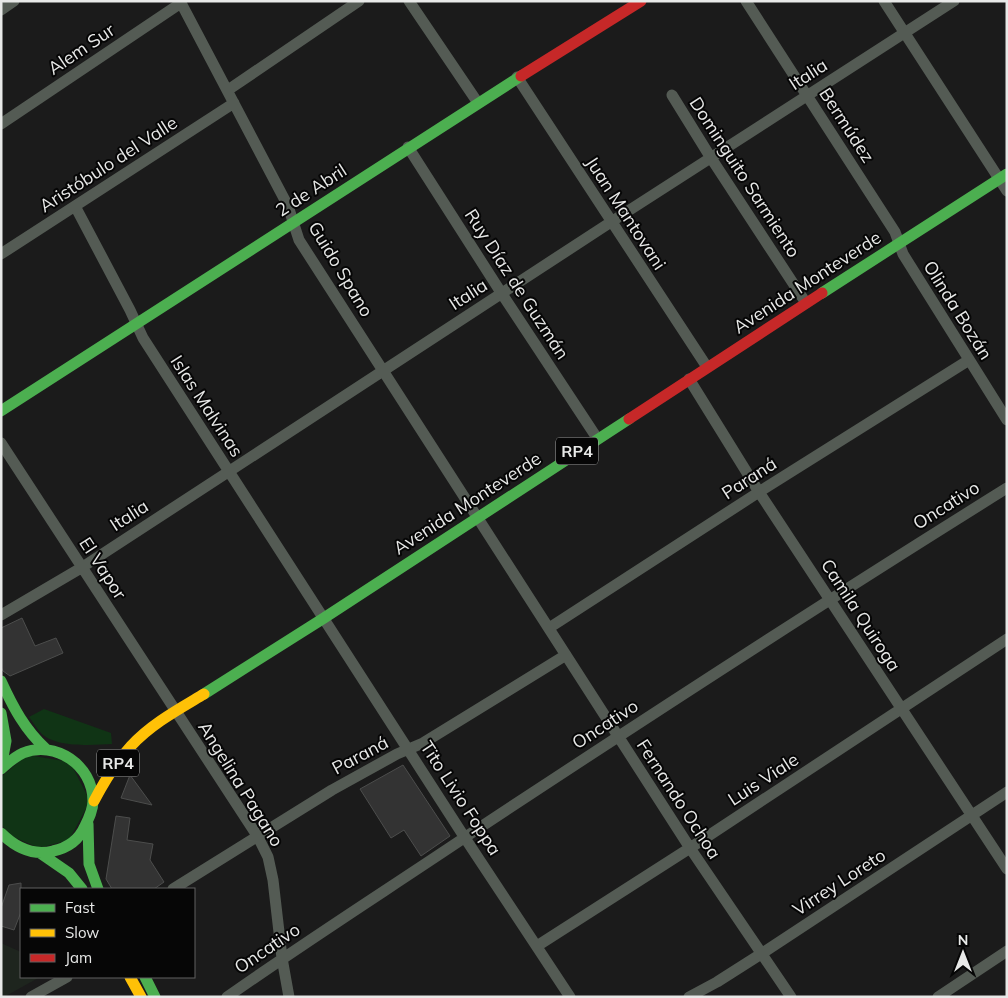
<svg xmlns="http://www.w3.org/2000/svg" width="1008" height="998" font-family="Mulish,sans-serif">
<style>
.built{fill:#1e251e}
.green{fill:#103415}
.building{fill:#333;stroke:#4c4d4c}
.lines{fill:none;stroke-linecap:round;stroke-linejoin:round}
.street{stroke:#545b54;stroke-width:11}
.fast{stroke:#4caf50;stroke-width:11}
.slow{stroke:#ffc107;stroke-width:11}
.jam{stroke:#c62828;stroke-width:11}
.labels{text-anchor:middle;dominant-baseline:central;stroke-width:4;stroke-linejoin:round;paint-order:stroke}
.shield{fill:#060606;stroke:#a4a5a4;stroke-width:1}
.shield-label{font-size:16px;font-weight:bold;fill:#e8e9e8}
.street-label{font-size:18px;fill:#e8e9e8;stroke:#060606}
</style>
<rect width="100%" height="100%" fill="#1b1b1b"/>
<path class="built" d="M1 943 21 952V977H40L4 997H1Z"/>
<path class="green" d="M44 709 111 733 112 744C93 745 55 748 41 733 37 729 33 722 29 717Z
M27 755 70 762 90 801 69 840 39 848 9 835 1 824V777Z"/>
<path class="building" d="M22 618 35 646 56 638 63 653 10 676 3 671 1 667V628Z
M403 765 450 836 421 856 404 830 391 838 360 789Z
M130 775 152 805 121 798Z
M116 816 130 818 127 840 153 844 150 860 164 882 154 889H112L106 879Z
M21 883V912L14 930 1 926V908L9 885Z"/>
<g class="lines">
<path class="street" d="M180 1 288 206 299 240 690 848 791 997
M409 1 478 103
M746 1 895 232 903 254 1007 420
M884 1 1007 191
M1 10 14 1
M517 77 707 367
M228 90 359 1
M672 95 711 158 806 303
M1 124 181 3
M408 147 502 294 597 438
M75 206 130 310 143 338 465 838 570 997
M1 254 234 103
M689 379 759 492 1007 869
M1 443 258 837 268 857 273 880 282 958 289 997
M1 615 81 568 611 222 954 1
M549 628 759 492 969 360
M173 889 332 790 397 754 423 743 566 655
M537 946 690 848 1007 639
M31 997 67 977
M227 997C305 942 385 891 464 838 644 719 824 602 1007 488
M689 997 717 982 761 954 1007 792
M938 997 1007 951"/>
<path class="fast" d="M822 293 1007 174
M1 411 521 76
M1 681C13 707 25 730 46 749
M204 694 324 618 629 419
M1 713 6 741 1 768
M1 769C8 763 14 757 23 753 55 740 93 765 93 801 93 810 89 818 85 826 79 840 67 848 53 851 33 856 15 847 1 833
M88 824 89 864 98 889
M40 853 69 873 82 889
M145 977 155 997"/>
<path class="slow" d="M94 801C104 782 116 762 131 746 151 724 179 709 204 694
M130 977 141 997"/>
<path class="jam" d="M521 76 641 1
M629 419 822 293"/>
</g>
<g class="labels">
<g class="shield">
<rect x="556" y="437.5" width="42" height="27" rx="4"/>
<rect x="97" y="749.5" width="42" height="27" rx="4"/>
</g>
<g class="shield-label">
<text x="577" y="451">RP4</text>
<text x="118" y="763">RP4</text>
</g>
<g class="street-label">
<text transform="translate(81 49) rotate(-34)">Alem Sur</text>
<text transform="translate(808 74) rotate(-33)">Italia</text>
<text transform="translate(847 125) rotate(57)">Bermúdez</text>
<text transform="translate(108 164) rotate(-33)">Aristóbulo del Valle</text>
<text transform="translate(745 177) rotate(57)">Dominguito Sarmiento</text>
<text transform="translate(311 190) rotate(-33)">2 de Abril</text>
<text transform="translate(626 213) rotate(57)">Juan Mantovani</text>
<text transform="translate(341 269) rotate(59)">Guido Spano</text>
<text transform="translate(807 282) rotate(-33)">Avenida Monteverde</text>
<text transform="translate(517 284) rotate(57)">Ruy Díaz de Guzmán</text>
<text transform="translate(468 294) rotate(-33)">Italia</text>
<text transform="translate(958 310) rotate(58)">Olinda Bozán</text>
<text transform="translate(207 406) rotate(57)">Islas Malvinas</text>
<text transform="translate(749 478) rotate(-33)">Paraná</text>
<text transform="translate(467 503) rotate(-33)">Avenida Monteverde</text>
<text transform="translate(946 505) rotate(-32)">Oncativo</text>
<text transform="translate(129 515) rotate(-33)">Italia</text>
<text transform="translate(103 568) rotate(57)">El Vapor</text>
<text transform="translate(861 615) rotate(57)">Camila Quiroga</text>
<text transform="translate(605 724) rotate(-33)">Oncativo</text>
<text transform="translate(360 755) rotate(-28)">Paraná</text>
<text transform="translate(763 779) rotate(-33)">Luis Viale</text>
<text transform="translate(241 784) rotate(58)">Angelina Pagano</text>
<text transform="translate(461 798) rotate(57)">Tito Livio Foppa</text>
<text transform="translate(679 799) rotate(57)">Fernando Ochoa</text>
<text transform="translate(839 882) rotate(-33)">Virrey Loreto</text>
<text transform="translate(267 948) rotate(-34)">Oncativo</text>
</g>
</g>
<rect width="1008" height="998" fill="none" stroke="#e8e9e8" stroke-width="5"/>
<rect x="20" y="888" width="175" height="90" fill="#060606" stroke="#606160"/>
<rect x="30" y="904" width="25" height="8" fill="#4caf50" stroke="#606160"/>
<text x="65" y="913" font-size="15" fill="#e8e9e8">Fast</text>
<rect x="30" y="929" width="25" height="8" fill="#ffc107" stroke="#606160"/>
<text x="65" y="938" font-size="15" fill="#e8e9e8">Slow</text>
<rect x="30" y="954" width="25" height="8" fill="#c62828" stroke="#606160"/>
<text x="65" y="963" font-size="15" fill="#e8e9e8">Jam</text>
<g transform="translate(963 953)" stroke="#060606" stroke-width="4" paint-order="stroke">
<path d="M0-4L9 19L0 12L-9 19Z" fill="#e8e9e8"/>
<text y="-8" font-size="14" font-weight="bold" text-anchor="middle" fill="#e8e9e8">N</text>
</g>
</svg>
